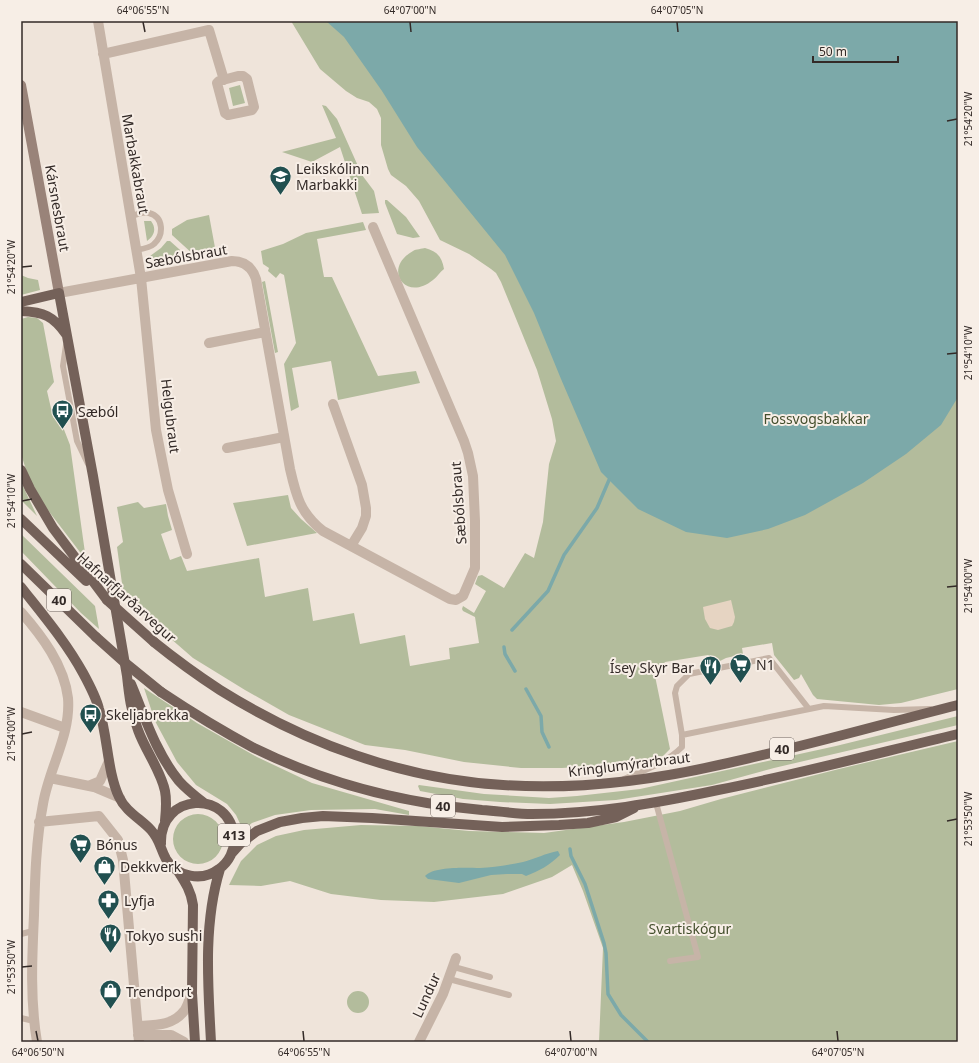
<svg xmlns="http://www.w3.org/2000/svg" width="979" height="1063" font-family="'Noto Sans',sans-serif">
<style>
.green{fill:#b3bc9c}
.plaza{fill:#e6d4c2}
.water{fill:#7ca9a9}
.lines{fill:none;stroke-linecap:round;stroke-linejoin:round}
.stream{stroke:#7ca9a9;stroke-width:3.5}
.lane{stroke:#c6b4a7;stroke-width:6}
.street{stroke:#c6b4a7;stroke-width:10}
.secondary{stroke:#998379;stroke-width:10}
.primary{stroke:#746159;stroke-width:10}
.primary-bridge{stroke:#746159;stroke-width:10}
.ticks{fill:none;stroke:#332a27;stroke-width:1.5}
.labels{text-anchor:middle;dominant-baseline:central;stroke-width:4;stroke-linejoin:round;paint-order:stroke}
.shield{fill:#f7eee6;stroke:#6e6560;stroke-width:1}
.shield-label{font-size:13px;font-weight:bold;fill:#332a27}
.street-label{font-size:14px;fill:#332a27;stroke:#f7eee6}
.poi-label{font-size:14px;fill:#332a27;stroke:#f7eee6;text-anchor:start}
.park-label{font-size:14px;fill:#444f2d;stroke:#f7eee6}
.neatline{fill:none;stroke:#332a27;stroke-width:1.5}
.ticks-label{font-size:10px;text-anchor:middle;fill:#332a27}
</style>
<rect width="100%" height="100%" fill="#efe4da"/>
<path class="green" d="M291 21H958V689L901 703 879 705 817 699 813 695 801 674 799 678 794 680 774 655 772 643 742 648 743 654 726 658 718 662 708 655 665 662 655 676 670 749 663 756 636 763 562 768H521L464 762 405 750 365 745 289 715 245 690 193 658 124 598 117 547 123 542 117 507 138 502 144 508 166 504 168 516 172 530 161 534 170 560 181 556 187 571 259 558 265 597 308 588 313 621 354 613 360 644 405 635 410 666 450 659 449 648 479 643 475 617 463 611 462 609 463 606 474 613 486 591 475 584 478 576 482 575 504 588 525 553 534 558 543 522 549 464 556 441 552 419 537 370 501 282 496 273 491 269 469 254 440 240 419 201 406 186 391 175 388 169 381 145V118L377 109 369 102 357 98 346 91 320 69Z
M240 85 245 103 233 106 229 88Z
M322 105 326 106 337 119 362 175 374 191 379 213 362 214 340 147 312 162 282 152 336 138Z
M385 200H387L406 217 420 237 413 238 397 234 385 203Z
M209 215 216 253 194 255 172 235V229L187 220Z
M144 221H151C157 229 154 236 147 241Z
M363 222 366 230 317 239 324 277H332L378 376 416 371 420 383 338 400 331 361 292 368 299 407 291 411 284 364 296 343 284 275 280 273 276 278 268 271 269 268 263 264 261 251 283 244 306 233Z
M167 241H170L188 257 158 262 152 261 150 256 161 248Z
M425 248C437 251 442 257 444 269 440 272 437 277 433 280 405 303 382 268 413 251 416 249 422 249 425 248Z
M21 275 28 278 38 280 40 290 21 295Z
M265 281 278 352 275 353 262 282Z
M28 317 37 318 43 323 54 382 47 391 53 417 63 427 70 445 86 560 44 505 28 476 21 454V319Z
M21 482 37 516 21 500Z
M288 495 291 508 301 519 317 533 247 546 233 503Z
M21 534 95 606 99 629 81 613 21 551Z
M144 688 197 723 257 757 312 783 409 811V815L375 809 311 810 275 815 252 823 243 830 236 815 227 804 196 785 177 762 155 721Z
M958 716V725L774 768 712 785 616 800 550 804 500 802 463 799 420 791 418 786 419 785 484 794 549 798 577 796 640 789 836 746Z
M958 741V1042H599L603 948 583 891 572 865 552 877 503 894 434 902 381 900 331 894 290 881 261 886 229 885 241 861 257 845 276 836 304 830 361 825 419 826 469 831 544 833 624 822 680 811 721 799 839 769Z
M173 839a25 25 0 1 1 50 0a25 25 0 1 1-50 0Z
M347 1002a11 11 0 1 1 22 0a11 11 0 1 1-22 0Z"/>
<path class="plaza" d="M731 600 735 617 734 622 732 626 718 630 710 628 705 619 703 607Z"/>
<path class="water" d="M326 21H958V397L941 425 906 454 863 483 805 515 768 529 727 538 686 532 638 509 601 472 561 379 534 313 505 255 417 147 382 91 344 37Z
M558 851 560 855C550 865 539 871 526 876L522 874H507L491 875 459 883 428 879 425 876C435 866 466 868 480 868 494 867 509 865 523 862 535 859 546 853 558 851Z"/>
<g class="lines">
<path class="stream" d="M512 630 548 591 564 555 597 508 609 480
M504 647 505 654 515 671
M526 689 541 716 542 732 549 747
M570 849 571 856 585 884 604 943 606 953 608 994 621 1015 648 1042"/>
<path class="lane" d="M131 216C136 215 144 211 149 213 164 217 164 235 154 244 150 248 142 249 136 250
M66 345 63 366 77 441 88 464
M682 735 824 706 894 710 930 709
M624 779C645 770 666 763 682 747V735L675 693 677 686 689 674 769 658 809 709
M656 803 698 957 670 961
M21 934 33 931
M454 967 490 977
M449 979 509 995
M21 1018 34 1021"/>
<path class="street" d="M98 21 141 278 156 430 168 490 187 554
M103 54 209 30 224 80
M238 76H243L247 79 254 107 252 110 228 115 225 113 217 83 219 81Z
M59 293 232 261C244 261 252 267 256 279L290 469C296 495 300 513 323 531L450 599 456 600 463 596 475 568V521L473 476 468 453 464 441 373 227
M209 343 265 332
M333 404 362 485 366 508V516L362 528 351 546
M227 448 284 437
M21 612C42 636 64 665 68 698 71 735 49 768 43 804 36 840 35 878 34 915 32 958 30 1000 37 1042
M21 712 65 728
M50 778 94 787 120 798
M88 786 100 781 109 761
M39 822 99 816 118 840 123 860 139 1042
M138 1026C154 1025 173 1026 184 1011 188 1006 189 999 192 993
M138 1035H171L184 1042
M419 1042 443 994 456 958"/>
<path class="secondary" d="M21 85 59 293"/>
<path class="primary" d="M21 302 59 293 93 476 127 676C129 695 131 712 138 730 145 750 161 771 165 791 167 801 166 811 165 821
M21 311C44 312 53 316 66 334
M21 470 30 489 53 528 107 600
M21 519 86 581
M21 564 96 637
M21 587C43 615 66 642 83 673 89 684 96 697 99 709 108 737 107 771 119 797 126 812 141 819 151 830 160 840 160 848 166 859 177 877 202 882 219 869 229 862 235 850 234 838 231 789 159 792 161 844
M154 642C175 659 197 675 220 690 305 743 402 779 503 785 575 790 648 781 719 765 799 748 878 725 958 705
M131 684C145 717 156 753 179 781 186 789 195 796 204 803
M161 692C191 712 222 731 254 748 325 783 403 803 482 810 499 811 516 814 532 814 595 814 657 803 718 790 799 774 878 753 958 734
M232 853 241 843 257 831 280 822 302 818 323 816 372 818 502 827 559 825 588 823 616 817 634 808
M178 871C185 882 191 891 193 905L192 993 195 1042
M211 1042C208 985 203 924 220 869"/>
<path class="primary-bridge" d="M107 600 154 642
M96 637 124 662 161 692"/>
</g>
<path class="ticks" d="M143 22 145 32M410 22 411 32M677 22 678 32M947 121 957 119M22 267 32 266M947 354 957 353M22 501 32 499M947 587 957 586M22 734 32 732M947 821 957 819M22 967 32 966M36 1031 38 1041M303 1031 304 1041M570 1031 571 1041M837 1031 838 1041"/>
<defs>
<symbol id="school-pin" viewBox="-11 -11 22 30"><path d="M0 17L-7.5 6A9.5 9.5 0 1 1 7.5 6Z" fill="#215050" stroke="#f7eee6"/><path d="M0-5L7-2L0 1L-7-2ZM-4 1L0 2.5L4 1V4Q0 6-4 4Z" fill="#fff"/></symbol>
<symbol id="bus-pin" viewBox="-11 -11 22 30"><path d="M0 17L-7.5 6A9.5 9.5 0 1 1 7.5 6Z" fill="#215050" stroke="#f7eee6"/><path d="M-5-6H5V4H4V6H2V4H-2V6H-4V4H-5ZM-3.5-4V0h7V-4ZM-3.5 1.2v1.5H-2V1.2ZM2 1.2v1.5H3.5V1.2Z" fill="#fff"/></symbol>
<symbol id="supermarket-pin" viewBox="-11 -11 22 30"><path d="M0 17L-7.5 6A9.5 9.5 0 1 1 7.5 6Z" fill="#215050" stroke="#f7eee6"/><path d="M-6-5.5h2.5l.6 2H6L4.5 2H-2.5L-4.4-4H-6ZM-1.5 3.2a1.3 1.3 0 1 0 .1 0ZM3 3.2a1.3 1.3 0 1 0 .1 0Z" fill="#fff"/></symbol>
<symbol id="restaurant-pin" viewBox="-11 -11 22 30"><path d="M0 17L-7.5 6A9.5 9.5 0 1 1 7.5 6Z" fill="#215050" stroke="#f7eee6"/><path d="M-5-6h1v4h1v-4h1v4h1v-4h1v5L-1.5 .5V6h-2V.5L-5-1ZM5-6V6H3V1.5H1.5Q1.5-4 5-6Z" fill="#fff"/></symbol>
<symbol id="shop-pin" viewBox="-11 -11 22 30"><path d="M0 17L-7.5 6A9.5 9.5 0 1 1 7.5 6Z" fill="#215050" stroke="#f7eee6"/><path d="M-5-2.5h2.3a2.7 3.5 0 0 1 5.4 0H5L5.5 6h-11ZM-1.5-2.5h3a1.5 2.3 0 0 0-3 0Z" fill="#fff"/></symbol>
<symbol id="pharmacy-pin" viewBox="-11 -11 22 30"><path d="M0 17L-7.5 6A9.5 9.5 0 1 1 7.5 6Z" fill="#215050" stroke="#f7eee6"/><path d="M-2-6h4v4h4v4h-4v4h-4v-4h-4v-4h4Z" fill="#fff"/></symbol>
</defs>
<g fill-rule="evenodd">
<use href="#school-pin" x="268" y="164" width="25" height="34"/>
<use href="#bus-pin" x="50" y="398" width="25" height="34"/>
<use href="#supermarket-pin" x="728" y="652" width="25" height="34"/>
<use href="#restaurant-pin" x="698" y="654" width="25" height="34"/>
<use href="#bus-pin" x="78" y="702" width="25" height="34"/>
<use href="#supermarket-pin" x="68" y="832" width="25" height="34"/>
<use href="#shop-pin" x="92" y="854" width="25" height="34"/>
<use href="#pharmacy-pin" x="96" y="888" width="25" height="34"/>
<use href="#restaurant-pin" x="98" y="922" width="25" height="34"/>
<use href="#shop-pin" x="98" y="978" width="25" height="34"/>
</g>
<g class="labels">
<g class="shield">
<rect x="47" y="589" width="24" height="22" rx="3"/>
<rect x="770" y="738" width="24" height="22" rx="3"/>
<rect x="431" y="795" width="24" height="22" rx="3"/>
<rect x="218" y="824" width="32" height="22" rx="3"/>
</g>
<g class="shield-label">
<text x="59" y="600">40</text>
<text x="782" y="749">40</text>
<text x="443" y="806">40</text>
<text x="234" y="835">413</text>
</g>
<g class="street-label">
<text transform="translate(136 164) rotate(80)">Marbakkabraut</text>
<text transform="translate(58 208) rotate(80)">Kársnesbraut</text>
<text transform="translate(186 256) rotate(-10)">Sæbólsbraut</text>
<text transform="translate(171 416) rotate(83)">Helgubraut</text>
<text transform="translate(458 503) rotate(-94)">Sæbólsbraut</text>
<text transform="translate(127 597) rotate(42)">Hafnarfjarðarvegur</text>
<text transform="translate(629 764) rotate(-7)">Kringlumýrarbraut</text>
<text transform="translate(426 995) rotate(-65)">Lundur</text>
</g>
<g class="poi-label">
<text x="296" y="168">Leikskólinn<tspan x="296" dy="16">Marbakki</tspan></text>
<text x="78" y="411">Sæból</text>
<text x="756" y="664">N1</text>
<text x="694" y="667" text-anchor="end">Ísey Skyr Bar</text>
<text x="106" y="714">Skeljabrekka</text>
<text x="96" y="844">Bónus</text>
<text x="120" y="866">Dekkverk</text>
<text x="124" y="900">Lyfja</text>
<text x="126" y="935">Tokyo sushi</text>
<text x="126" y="991">Trendport</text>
</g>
<g class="park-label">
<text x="816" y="418">Fossvogsbakkar</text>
<text x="690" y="928">Svartiskógur</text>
</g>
</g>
<rect width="979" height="1063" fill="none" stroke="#f7eee6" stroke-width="44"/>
<path d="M813 56v6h85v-6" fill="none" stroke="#332a27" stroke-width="2"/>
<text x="819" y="56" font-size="12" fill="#332a27" stroke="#f7eee6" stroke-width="3" paint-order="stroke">50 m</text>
<rect x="22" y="22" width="935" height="1019" class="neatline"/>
<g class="ticks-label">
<text x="143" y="14">64°06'55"N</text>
<text x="410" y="14">64°07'00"N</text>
<text x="677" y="14">64°07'05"N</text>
<text transform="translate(968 119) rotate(-90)" y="4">21°54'20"W</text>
<text transform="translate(11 267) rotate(-90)" y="4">21°54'20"W</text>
<text transform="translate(968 353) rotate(-90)" y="4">21°54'10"W</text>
<text transform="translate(11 501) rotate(-90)" y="4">21°54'10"W</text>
<text transform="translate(968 586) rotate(-90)" y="4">21°54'00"W</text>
<text transform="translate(11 734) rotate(-90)" y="4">21°54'00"W</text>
<text transform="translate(968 819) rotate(-90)" y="4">21°53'50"W</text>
<text transform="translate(11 967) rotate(-90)" y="4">21°53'50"W</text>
<text x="38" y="1056">64°06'50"N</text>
<text x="304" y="1056">64°06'55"N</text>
<text x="571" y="1056">64°07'00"N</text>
<text x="838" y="1056">64°07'05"N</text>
</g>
</svg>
